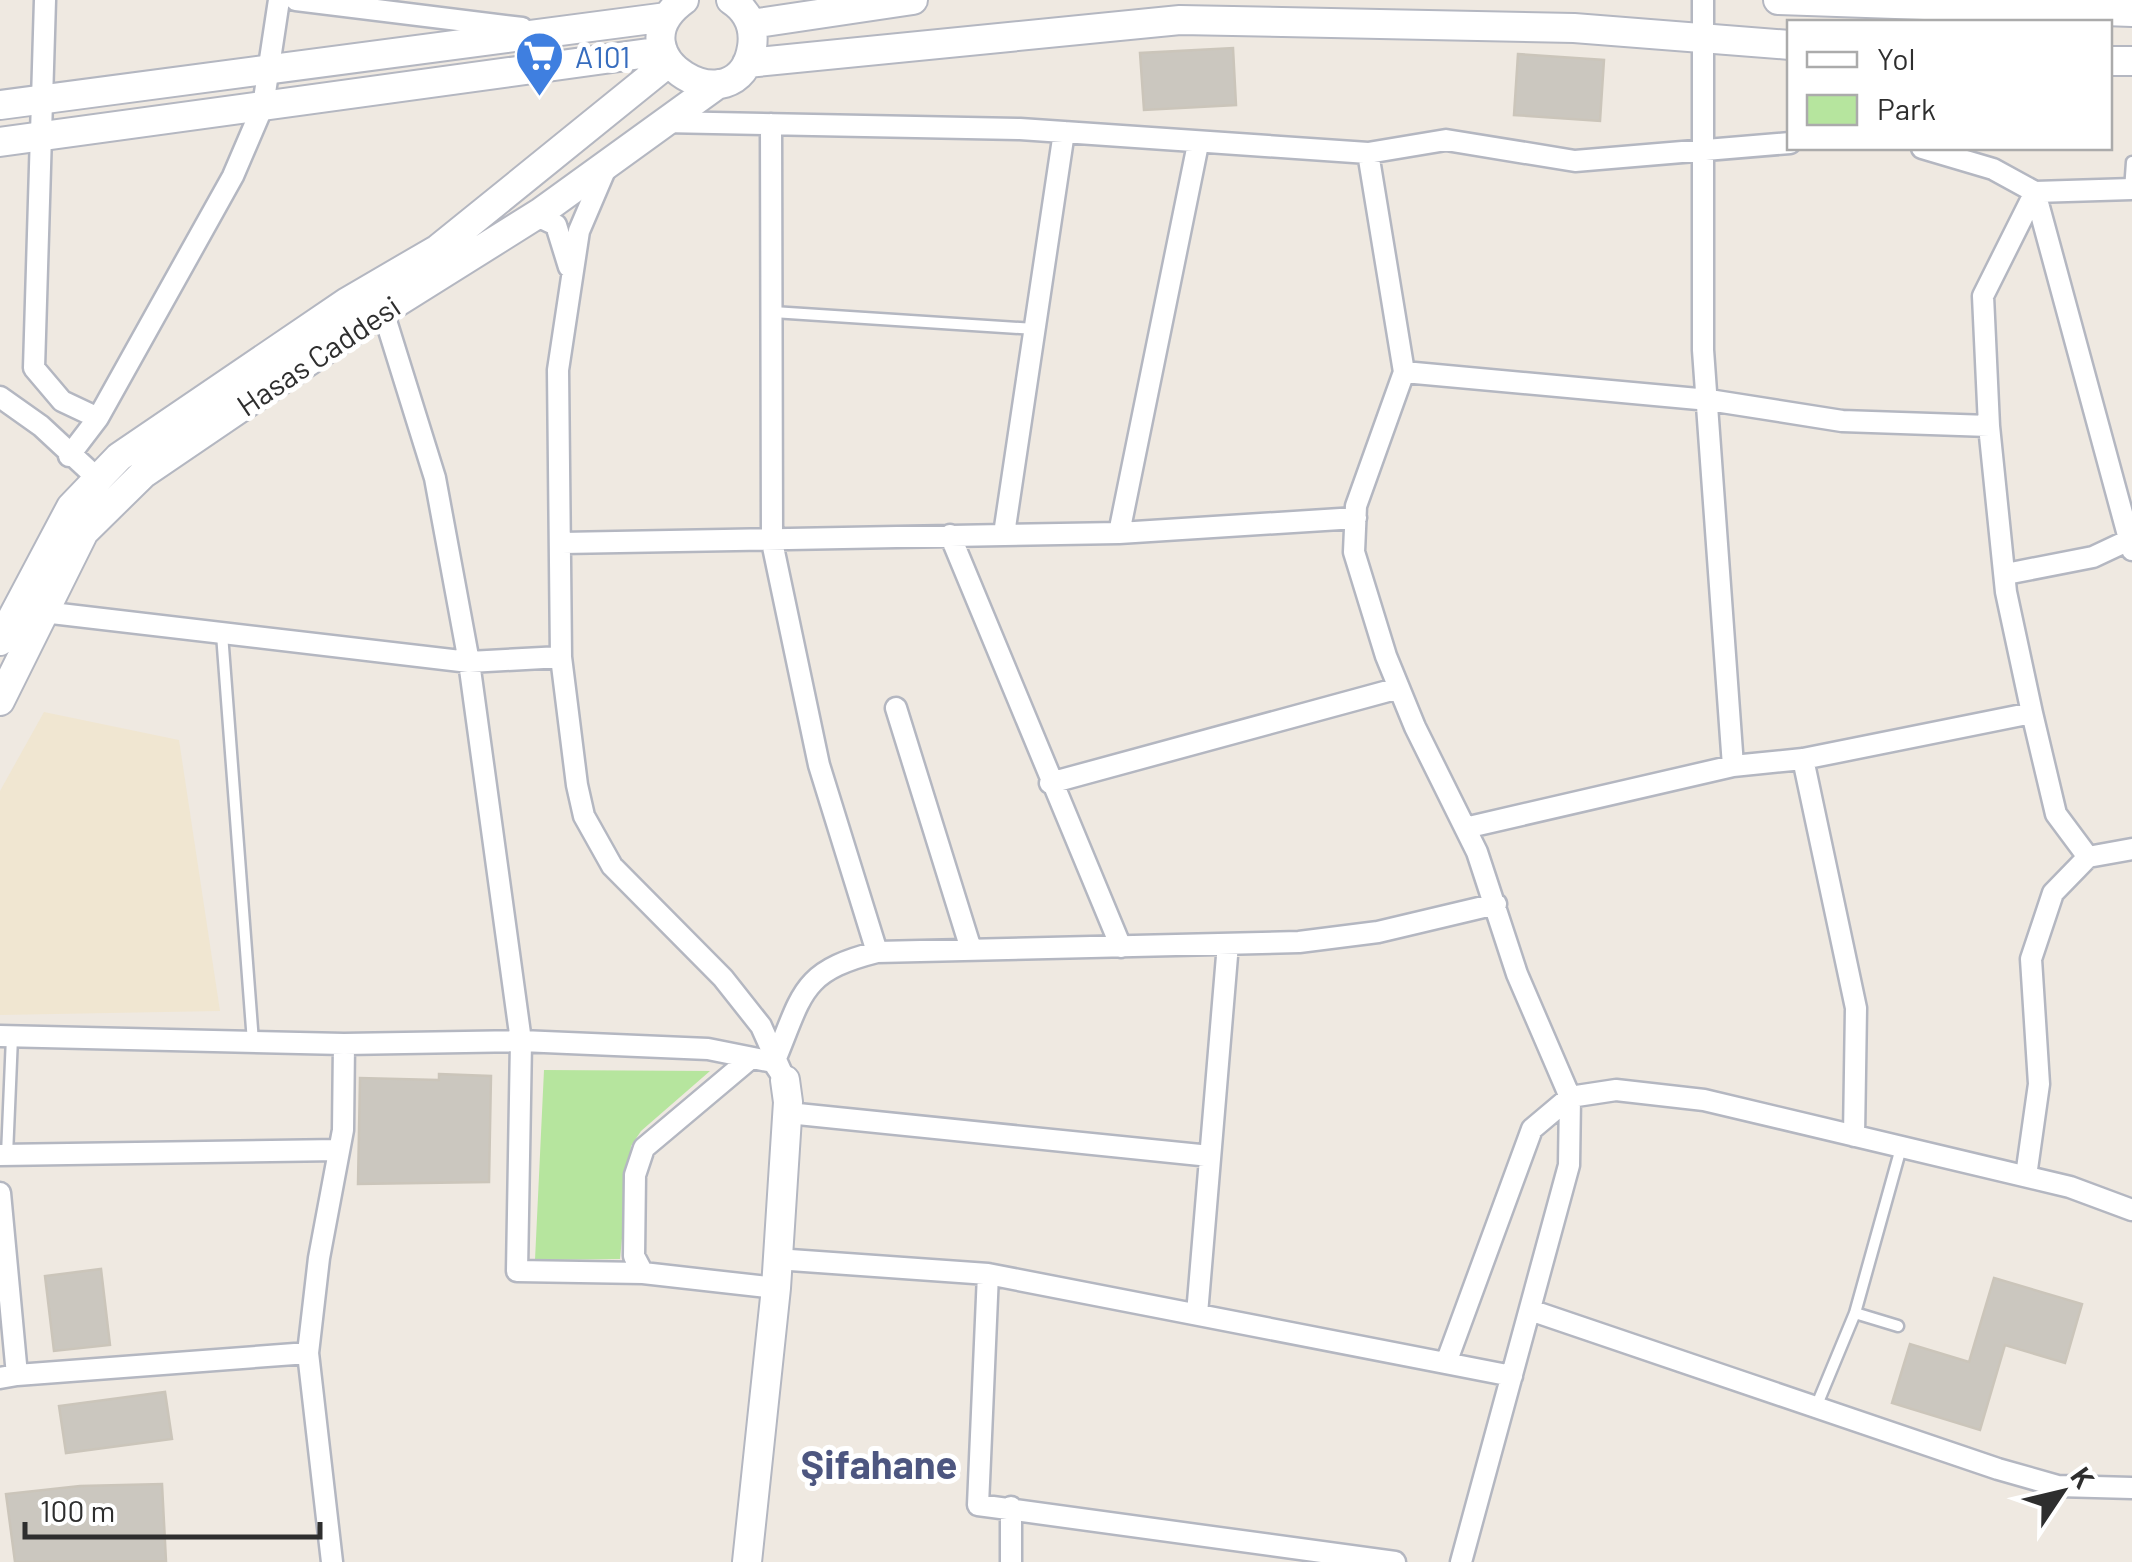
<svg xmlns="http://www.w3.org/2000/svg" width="2132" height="1562" font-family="Barlow,sans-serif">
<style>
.education{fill:#f0e6d1}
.green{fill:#b6e59e}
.building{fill:#cbc7bf;stroke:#cbc5ba;stroke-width:2.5}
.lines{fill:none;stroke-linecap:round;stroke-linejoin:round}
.lane-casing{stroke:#b4b7c1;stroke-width:15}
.street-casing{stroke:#b4b7c1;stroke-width:25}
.secondary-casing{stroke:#b4b7c1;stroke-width:32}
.lane{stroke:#fff;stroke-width:10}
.street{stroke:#fff;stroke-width:20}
.secondary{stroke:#fff;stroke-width:28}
.labels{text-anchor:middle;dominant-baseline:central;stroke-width:10;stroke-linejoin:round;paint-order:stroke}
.shop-label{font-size:30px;fill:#366cbe;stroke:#fff;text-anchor:start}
.street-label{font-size:30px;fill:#2e2e2e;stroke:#fff}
.district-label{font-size:40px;font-weight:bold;fill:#4d5680;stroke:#fff}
</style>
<rect width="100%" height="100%" fill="#efe9e1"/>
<path class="education" d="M44 712 179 740 220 1011 0 1015V791Z"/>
<path class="green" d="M544 1070 710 1071 641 1131 631 1146 620 1259 535 1260Z"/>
<path class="building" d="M1233 48 1236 105 1144 110 1140 53Z
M1518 54 1604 60 1600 121 1514 115Z
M439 1074 491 1076 489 1182 358 1184 360 1078 439 1080Z
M101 1269 110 1345 54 1351 45 1276Z
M1994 1278 2082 1304 2065 1363 2005 1345 1980 1430 1892 1403 1910 1344 1969 1362Z
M165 1392 172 1439 66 1453 59 1406Z
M162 1484 166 1561 15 1562 6 1494 80 1486Z"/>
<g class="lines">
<defs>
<path id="lane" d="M2130 190 2132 162
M773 312 1035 329
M222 634 253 1042
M7 1155 12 1037
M1855 1313 1898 1326
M1816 1407 1855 1313 1901 1148"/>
<path id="street" d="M45 0 34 368 62 401 98 418
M296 0 522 28
M1703 0V350L1733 766
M663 122 1020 129 1368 153 1446 140 1575 161 1790 143
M771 124 772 542 819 765 877 952
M1922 148 1993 169 2035 192 2132 189
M1368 153 1404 372 1356 506 1354 552 1386 656 1415 727 1477 852 1517 974 1570 1097 1569 1165 1461 1562
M608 163 579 231 558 370 561 657 577 785 584 816 612 866 723 978 761 1026 785 1080
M2035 192 1983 296 1989 426 2006 592 2032 713 2056 814 2088 857 2132 849
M2035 192 2132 550
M527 222 541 218 556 225 569 267
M383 311 435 478 469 662 521 1041 517 1271 643 1273
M1404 372 1709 400 1842 421 1989 426
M0 397 41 426 97 478
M69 456 98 418 233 176 263 106 279 0
M1119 533 1198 144
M1004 534 1064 132
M950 535 1121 947
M562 543 1119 533 1356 518
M2006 574 2093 557 2127 541
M43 612 469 662 561 657
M896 708 970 946
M1803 759 1856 1008 1854 1136
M1050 783 1399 688
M1465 828 1733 766 1803 759 2032 713
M0 1036 344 1044 521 1041 708 1049 773 1062 781 1074
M751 1058 644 1148 635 1175 634 1256 643 1273 776 1288
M776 1058C803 992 802 971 877 952L1299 942 1378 932 1496 904
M788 1113 1210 1156
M0 1155 339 1150
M2026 1176 2039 1084 2031 959 2053 893 2088 857
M0 1193 17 1375 0 1378
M776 1259 988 1274 1512 1376
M988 1274 978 1505 1395 1562
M1530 1310 1998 1469 2058 1486 2132 1488
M1197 1314 1228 944
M1446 1363 1532 1129 1570 1097 1616 1090 1704 1100 2070 1187 2132 1210
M17 1375 308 1353
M332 1562 308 1353 319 1258 343 1130 344 1044
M1011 1562V1507"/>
<path id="secondary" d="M684 0C608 55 739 131 752 47 755 27 748 11 731 0
M1778 0 2132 12
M751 24 913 0
M2110 61H2132
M747 63 1180 20 1574 28 1790 45
M0 105 667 17
M0 142 663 51
M0 641 71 507 119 457 347 302 438 249 669 62
M0 701 84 532 143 474 372 318 541 212 718 84
M747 1562 776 1288 788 1102 785 1080"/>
</defs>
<use href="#lane" class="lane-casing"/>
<use href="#street" class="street-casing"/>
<use href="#secondary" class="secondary-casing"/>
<use href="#lane" class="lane"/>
<use href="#street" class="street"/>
<use href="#secondary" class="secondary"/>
</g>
<defs>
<symbol id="supermarket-pin" viewBox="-11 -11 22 30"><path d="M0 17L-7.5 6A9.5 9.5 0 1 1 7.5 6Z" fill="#3f7fe0" stroke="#fff"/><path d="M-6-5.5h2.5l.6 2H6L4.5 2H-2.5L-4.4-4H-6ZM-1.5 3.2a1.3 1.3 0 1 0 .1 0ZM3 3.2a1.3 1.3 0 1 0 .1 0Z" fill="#fff"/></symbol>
</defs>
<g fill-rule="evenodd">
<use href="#supermarket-pin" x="512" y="28" width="55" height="75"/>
</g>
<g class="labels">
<g class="shop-label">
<text x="575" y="56">A101</text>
</g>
<g class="street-label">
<text transform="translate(318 355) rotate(-34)">Hasas Caddesi</text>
</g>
<g class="district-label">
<text x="879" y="1463">Şifahane</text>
</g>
</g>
<rect x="1787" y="20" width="325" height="130" fill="#ffffff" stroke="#ababab" stroke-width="2.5"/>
<rect x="1807" y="52" width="50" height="15" fill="#ffffff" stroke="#ababab" stroke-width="2.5"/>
<text x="1877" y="70" font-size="30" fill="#2e2e2e">Yol</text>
<rect x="1807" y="95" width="50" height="30" fill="#b6e59e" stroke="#ababab" stroke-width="2.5"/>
<text x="1877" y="120" font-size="30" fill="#2e2e2e">Park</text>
<g transform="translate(2062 1492) rotate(55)" stroke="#ffffff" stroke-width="8" paint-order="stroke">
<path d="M0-8L18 38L0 25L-18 38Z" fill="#2e2e2e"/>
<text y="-15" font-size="28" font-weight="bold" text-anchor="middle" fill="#2e2e2e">K</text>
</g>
<path d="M25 1522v15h295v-15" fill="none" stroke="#2e2e2e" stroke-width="5"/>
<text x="40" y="1522" font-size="30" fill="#2e2e2e" stroke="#ffffff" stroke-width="8" paint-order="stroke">100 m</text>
</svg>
